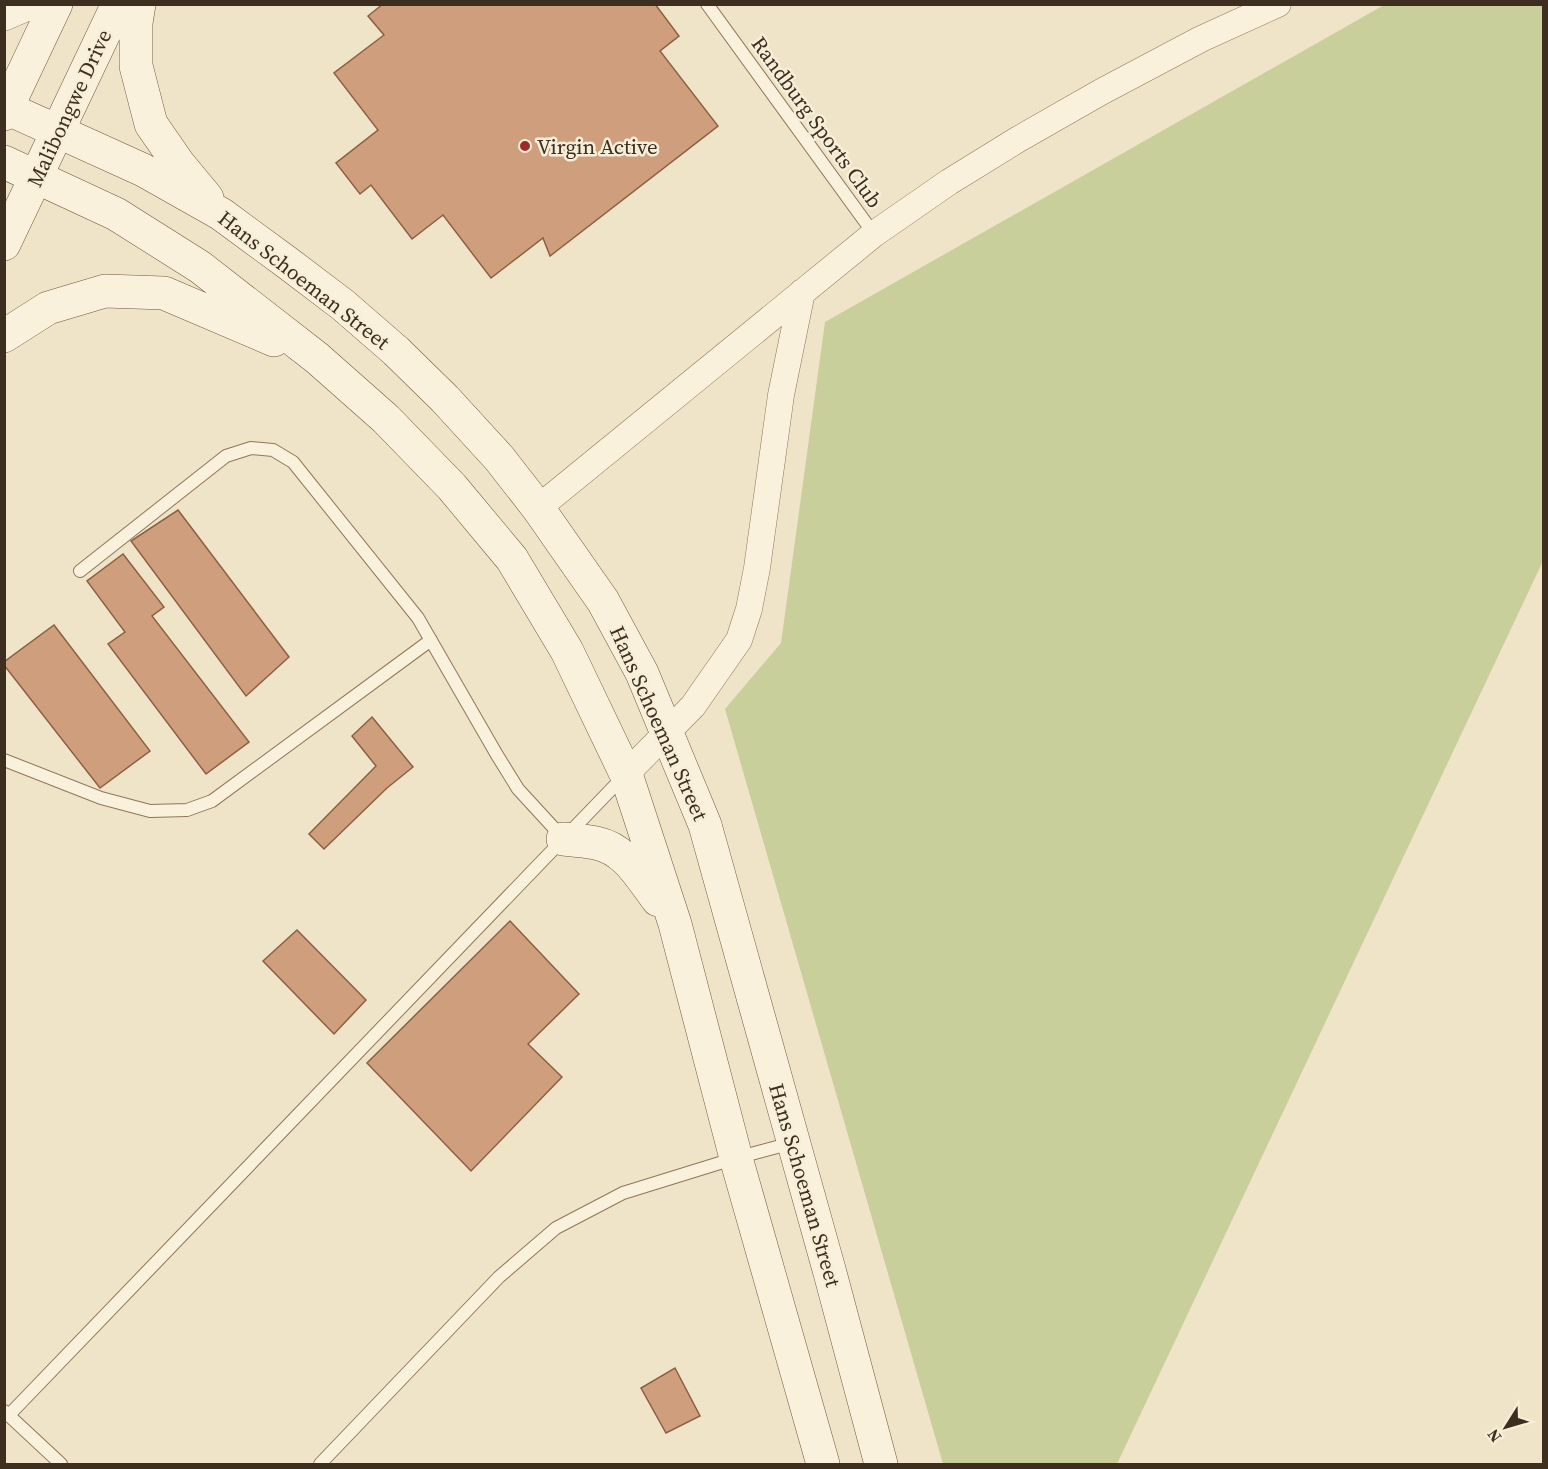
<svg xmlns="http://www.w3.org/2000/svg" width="1548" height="1469" font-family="'Source Serif 4',serif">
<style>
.green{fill:#c9cf9b}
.building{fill:#cf9f7d;stroke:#8d5f41;stroke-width:1.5}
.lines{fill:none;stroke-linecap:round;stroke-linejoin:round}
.lane-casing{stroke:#8d765c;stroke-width:14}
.street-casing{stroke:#8d765c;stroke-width:27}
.secondary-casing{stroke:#6f573f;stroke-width:34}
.lane{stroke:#faf1dc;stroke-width:12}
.street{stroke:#faf1dc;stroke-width:26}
.secondary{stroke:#faf1dc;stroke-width:33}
.poi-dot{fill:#9e2a2b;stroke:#f7eed8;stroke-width:2}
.labels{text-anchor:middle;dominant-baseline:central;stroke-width:5;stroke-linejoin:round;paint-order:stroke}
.street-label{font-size:21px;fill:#3d2e20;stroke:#f7eed8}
.poi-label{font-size:21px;fill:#3d2e20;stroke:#f7eed8;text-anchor:start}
</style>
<rect width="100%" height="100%" fill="#f0e4c8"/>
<path class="green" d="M1384 5H1543V561L1117 1464H943L725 709 781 643 825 322Z"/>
<path class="building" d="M383 4H655L679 36 660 51 718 126 550 256 543 238 491 278 443 215 412 239 371 185 360 194 336 163 378 130 334 73 384 35 368 16Z
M178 510 289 657 246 696 131 541Z
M123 554 164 607 152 616 249 742 206 774 108 644 125 632 87 581Z
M54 625 150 751 100 788 4 665V662Z
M372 717 413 767 387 788 324 849 309 834 376 766 352 736Z
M510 921 579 994 528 1044 562 1077 471 1171 367 1063Z
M297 930 366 1000 334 1034 263 961Z
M675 1368 700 1416 666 1433 641 1388Z"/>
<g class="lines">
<defs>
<path id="lane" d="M707 4 874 234
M80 571 226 456 251 448 273 450 293 462 418 618 497 755 518 789 563 838
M4 760 101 798 150 811 187 810 212 801 431 640
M4 1411 61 1464
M9 1415 624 776
M320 1464 499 1277 556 1228 623 1193 736 1158 792 1143"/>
<path id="street" d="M538 508 874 234 949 182 1017 140 1101 92 1201 39 1278 4
M626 774 693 706 739 640 749 609 757 568 781 395 802 292"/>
<path id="secondary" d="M139 4 136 23V66L151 124 178 163 207 198
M4 14 27 4
M4 107 143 170 221 214 289 264 343 305 396 351 445 399 499 458 538 508 603 601 642 673 705 825 830 1273 881 1464
M4 114 56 4
M4 162 116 214 200 267 317 358 386 419 452 487 512 559 567 651 626 774 675 924 736 1158 823 1464
M4 244 118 4
M4 336 48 308 105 291 164 293 274 340
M563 839C574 840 586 841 596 843 626 849 641 878 658 900"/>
</defs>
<use href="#lane" class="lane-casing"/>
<use href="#street" class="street-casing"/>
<use href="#secondary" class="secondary-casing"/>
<use href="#lane" class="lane"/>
<use href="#street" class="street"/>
<use href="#secondary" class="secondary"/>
</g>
<circle class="poi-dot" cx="525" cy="146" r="6"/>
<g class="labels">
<g class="street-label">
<text transform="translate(69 108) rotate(-65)">Malibongwe Drive</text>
<text transform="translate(817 122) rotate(54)">Randburg Sports Club</text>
<text transform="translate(304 280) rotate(38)">Hans Schoeman Street</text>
<text transform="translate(659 723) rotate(66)">Hans Schoeman Street</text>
<text transform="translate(805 1185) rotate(74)">Hans Schoeman Street</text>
</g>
<g class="poi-label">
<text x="537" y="146">Virgin Active</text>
</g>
</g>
<rect width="1548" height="1469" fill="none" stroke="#3d2e20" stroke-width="12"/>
<g transform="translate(1506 1427) rotate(233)" stroke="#f7eed8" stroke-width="4.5" paint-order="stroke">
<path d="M0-4.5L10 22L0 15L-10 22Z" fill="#3d2e20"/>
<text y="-9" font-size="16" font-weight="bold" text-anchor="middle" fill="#3d2e20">N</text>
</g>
</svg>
